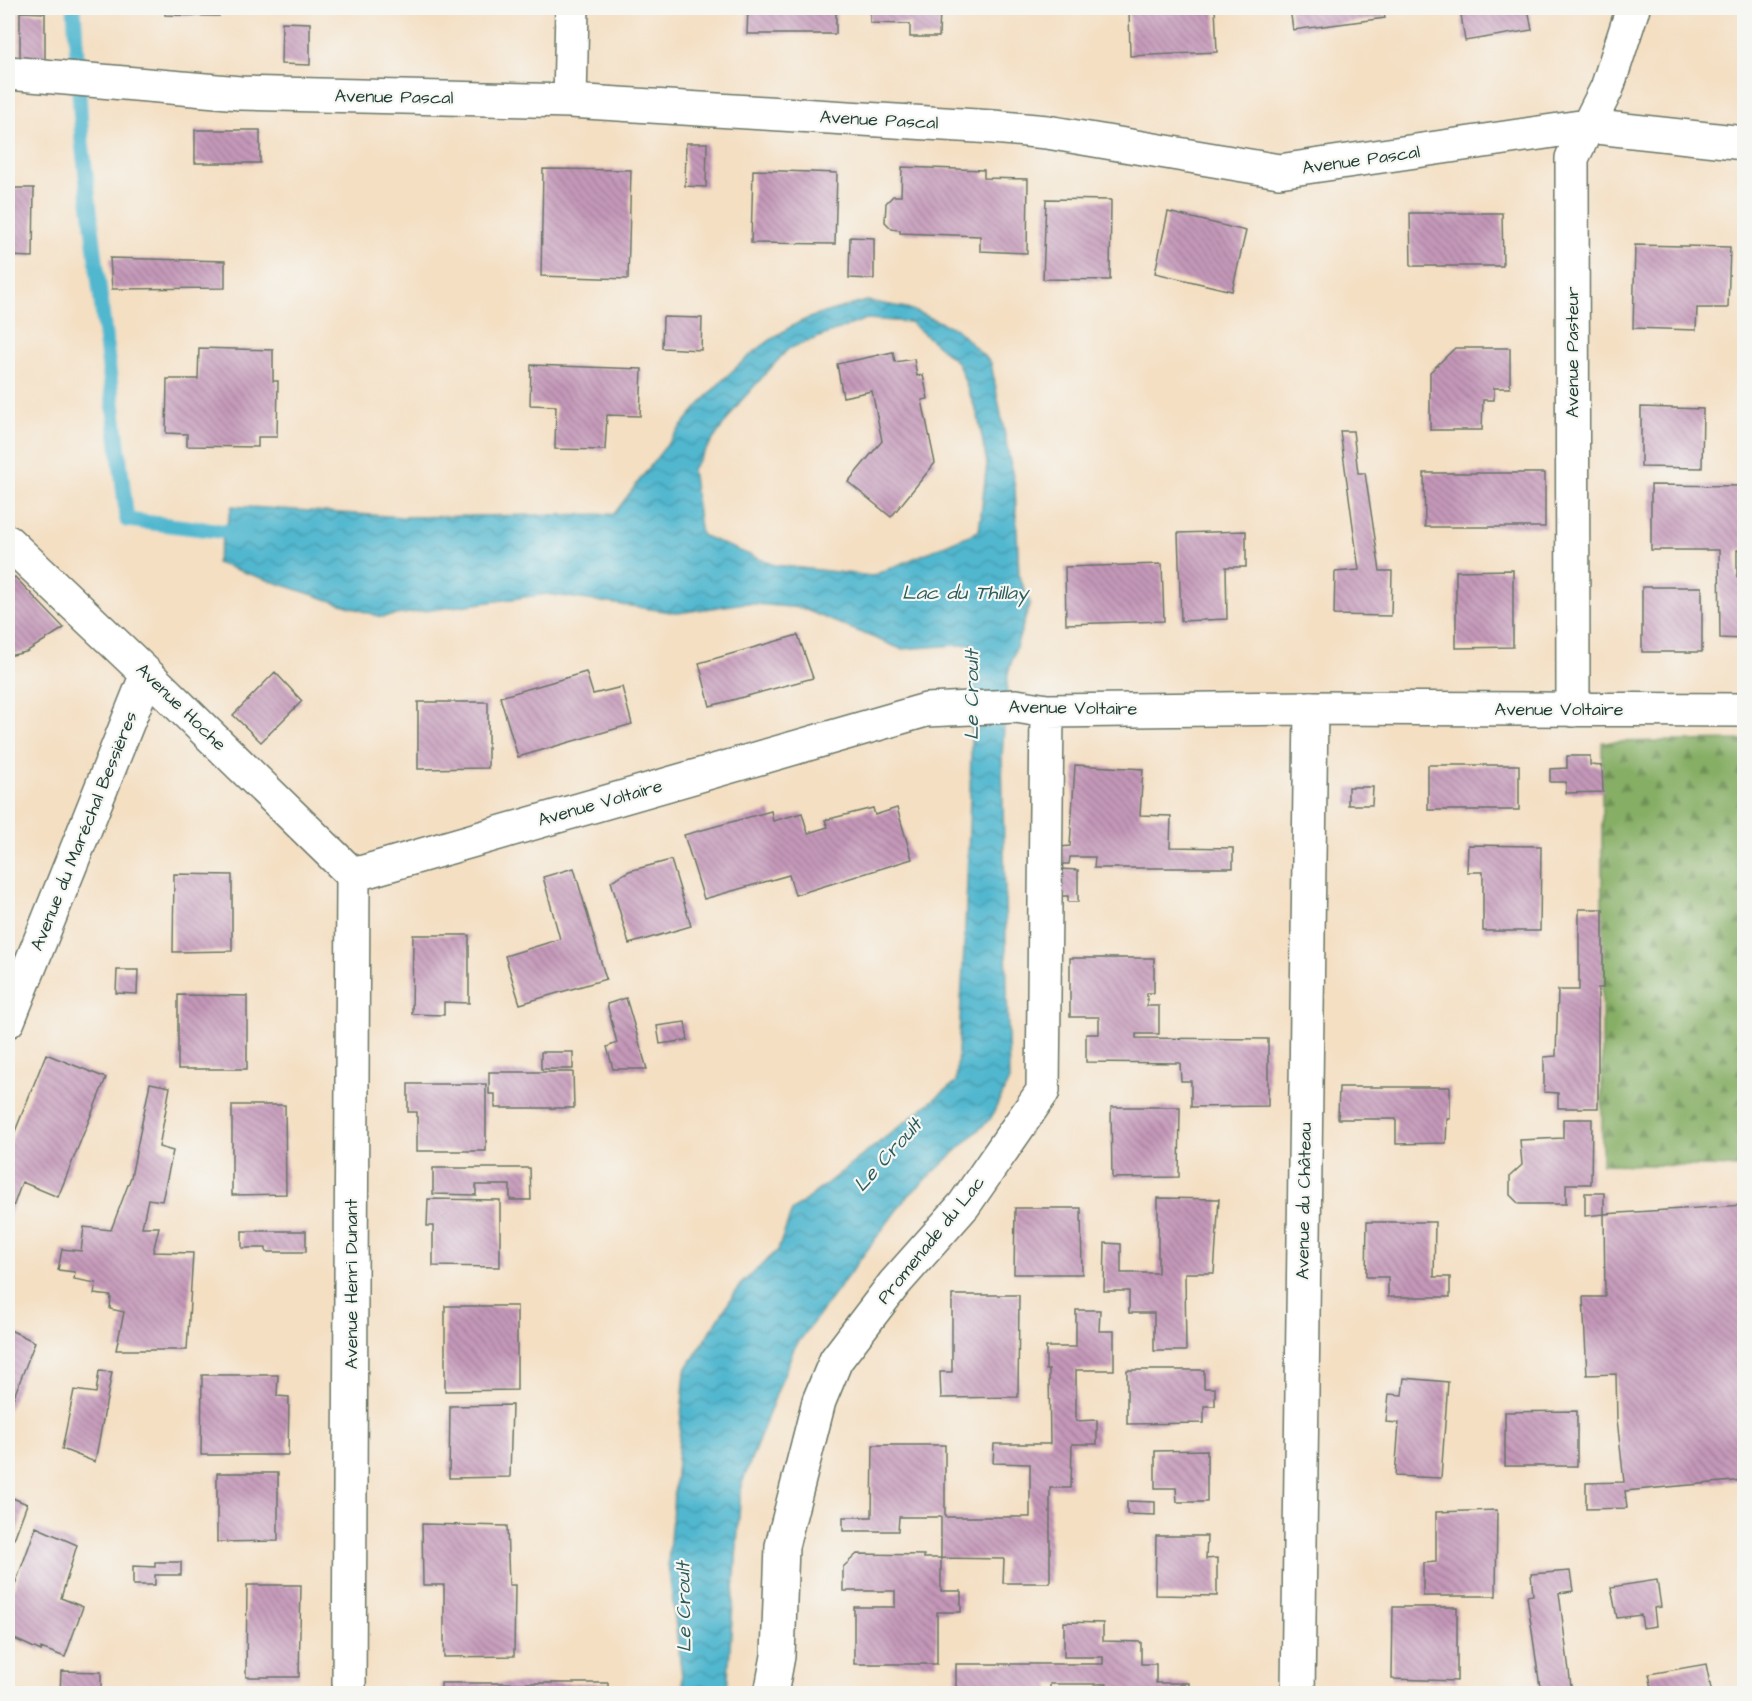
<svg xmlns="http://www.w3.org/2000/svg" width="1752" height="1701" font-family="'Architects Daughter',sans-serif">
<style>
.forest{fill:url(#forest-firs);stroke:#52764c;stroke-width:1.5}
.water{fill:url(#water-waves);stroke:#387a82;stroke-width:1.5;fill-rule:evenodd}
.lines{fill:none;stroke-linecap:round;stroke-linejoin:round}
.stream{stroke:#51b7cf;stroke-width:15}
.building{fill:url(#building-back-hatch)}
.minor-casing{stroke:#6a7666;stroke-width:36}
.minor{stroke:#fff;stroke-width:33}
.labels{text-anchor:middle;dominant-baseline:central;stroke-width:4.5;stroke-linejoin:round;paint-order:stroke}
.street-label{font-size:18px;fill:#1f3d34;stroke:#f6f6f2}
.water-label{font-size:20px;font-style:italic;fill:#2c5c5b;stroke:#f6f6f2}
</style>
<defs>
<pattern id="forest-firs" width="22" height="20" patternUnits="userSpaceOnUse" patternTransform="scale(1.5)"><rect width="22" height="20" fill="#86ae65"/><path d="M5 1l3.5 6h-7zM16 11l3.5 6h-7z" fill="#6d8f54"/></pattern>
<pattern id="water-waves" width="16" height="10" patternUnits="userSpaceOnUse" patternTransform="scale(1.5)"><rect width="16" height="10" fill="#51b7cf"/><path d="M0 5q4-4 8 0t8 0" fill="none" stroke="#4396a9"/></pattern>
<pattern id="building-back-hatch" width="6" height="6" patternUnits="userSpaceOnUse" patternTransform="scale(1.5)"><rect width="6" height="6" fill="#c598b9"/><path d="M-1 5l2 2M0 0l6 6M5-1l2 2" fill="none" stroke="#9f7d97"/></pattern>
</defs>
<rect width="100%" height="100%" fill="#f6f6f2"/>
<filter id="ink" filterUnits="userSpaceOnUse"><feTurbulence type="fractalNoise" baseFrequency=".0167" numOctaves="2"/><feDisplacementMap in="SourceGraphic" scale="12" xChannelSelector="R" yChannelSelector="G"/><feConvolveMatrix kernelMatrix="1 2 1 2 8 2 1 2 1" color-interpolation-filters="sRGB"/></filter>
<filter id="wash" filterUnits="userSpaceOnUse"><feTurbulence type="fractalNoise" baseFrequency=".008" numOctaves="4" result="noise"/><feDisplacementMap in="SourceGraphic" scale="24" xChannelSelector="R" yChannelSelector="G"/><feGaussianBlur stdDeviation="1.35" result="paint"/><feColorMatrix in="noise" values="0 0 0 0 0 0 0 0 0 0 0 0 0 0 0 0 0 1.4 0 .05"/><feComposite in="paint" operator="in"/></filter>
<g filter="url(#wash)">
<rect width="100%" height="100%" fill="#f4dfc3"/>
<path class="forest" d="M1744 740V1167L1602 1164V742Z"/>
<path class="water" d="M867 301 907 308 956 329 991 363 1015 487 1019 576 1030 603 1008 673 1002 756 1009 1080 991 1118 905 1199 794 1348 741 1486 727 1693H684L668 1563 685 1371 740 1285 778 1250 792 1211 956 1082C966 936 972 790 972 644L901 649 801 608 745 603 678 613 547 594 381 617 216 563 232 506 403 517 614 514C666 446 715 372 789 328 812 314 842 308 867 301ZM866 319 910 322 958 363 978 416 987 464 979 531 872 576 774 565 701 535 692 469 740 402 788 349Z"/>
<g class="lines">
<path class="stream" d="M74 8 82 142 127 520 245 534"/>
</g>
<g id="blocks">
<path class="building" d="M165 8H220L219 16 165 15Z
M748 8H836V34H747Z
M870 8H940L939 37H910V24L870 23Z
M1129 8H1215L1217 52 1130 56Z
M1290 8H1383L1385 18 1293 30Z
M1460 8H1528L1532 30 1465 41Z
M20 12 45 13V59L20 58Z
M282 22 310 23V65L281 64Z
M195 130H260V163H195Z
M686 143H707L706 187 685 186Z
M902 167 984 170V178L1028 179 1027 253 980 251V236L900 233V230L892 229 885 222 886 203 893 196H901Z
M543 169 631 170 628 279 541 276Z
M753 170 837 173 835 244 751 243Z
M8 188H34L33 257 8 256Z
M1046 199 1111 200 1110 280 1043 279Z
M1168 212 1246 231 1232 291 1155 273Z
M1410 213H1502L1503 266H1411Z
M850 237 874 238V279L849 278Z
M1635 245 1730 247 1728 308H1697L1696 330 1633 328Z
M110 258 225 261V288L112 289Z
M663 317 702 318 701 350 662 348Z
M199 348 273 350V381H278L277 437H258V447L187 446V434L166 433 167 379H198Z
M1455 348H1510V388H1494V400H1483L1482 430H1430V372Z
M893 352 895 362 914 359 917 376 923 375 928 399 922 400 935 463 891 517 848 482 882 441 872 391 843 397 837 364Z
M531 365 642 369 640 416 607 415 605 450 555 449 556 406 530 405Z
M1641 407 1703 409 1702 468 1641 467Z
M1340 431H1353L1358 473H1365L1380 571H1392L1391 616 1334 615 1335 572 1359 570Z
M1424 473H1545V527H1425Z
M1651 485 1744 486V550H1737V577H1744V639L1720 638 1719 550H1651Z
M1246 531V567H1226L1227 619 1181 621 1178 533Z
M1162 564 1164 621 1066 624 1065 567Z
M1513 570V647L1456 648V571Z
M15 577 64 628 26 652 8 656V581Z
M1642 587H1702V652H1642Z
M798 635 813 678 710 706 699 663Z
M275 672 302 701 261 742 233 715Z
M586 672 593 694 622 687 632 724 518 757 500 697Z
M418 702H488V768L418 769Z
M1567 756H1590V765L1602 766 1603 792 1566 793V782H1550V769L1567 768Z
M1075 765 1143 769 1140 815 1171 816 1170 847 1233 848V868H1094L1095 857H1070L1069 864H1059L1060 847 1070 846Z
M1428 765H1519V810H1428Z
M1348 787H1373L1372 805H1348Z
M873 808 875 815 897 808 912 859 795 895 789 875 704 899 684 835 771 811 773 821 802 813 808 833 828 827 825 820Z
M1468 845 1541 846 1540 931H1483V872H1467Z
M671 860 691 926 629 944 611 881 629 871Z
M574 868 606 979 520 1004 505 956 560 939 543 877Z
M1059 869 1078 870V902H1068V896H1060Z
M174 874 232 875V951L173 952Z
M1579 909H1603V988H1598V1108H1558V1093L1544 1092V1057L1556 1056 1558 990H1579Z
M413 935H469V1003L444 1002V1015L412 1014Z
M1070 958H1154V993H1147V1006H1159V1034H1136V1038L1268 1039V1106L1191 1107V1081H1181L1180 1063 1086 1062V1034H1099V1017H1070Z
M117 970H138L137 994 116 993Z
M178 995 247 996V1069H178Z
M626 998 647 1069H613L607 1047 617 1043 607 1004Z
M685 1022 688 1040 660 1044 657 1026Z
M541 1052H573V1069H541Z
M46 1054 106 1078 58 1197 22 1182 8 1221V1149Z
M489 1072H573L574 1108H495V1094H489Z
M150 1083 170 1087 159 1147 173 1151 162 1201 148 1199 142 1227H159L153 1252 193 1253 187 1350H116L124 1312 110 1309 111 1296 94 1294 96 1283 74 1279 75 1272 58 1270 62 1249 81 1251 84 1227 111 1230 131 1177Z
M408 1084H486V1151H417V1112H408Z
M1339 1087H1450V1119H1447L1446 1143 1396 1144V1119H1338Z
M232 1105H285L286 1194 232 1195Z
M1111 1107H1180L1179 1177 1112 1178Z
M1563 1119H1592L1591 1184H1566V1204H1519L1510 1195V1176L1522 1165 1520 1140 1563 1138Z
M433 1168H530L531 1200H510V1185H476V1195L433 1194Z
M1585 1193H1604V1214L1585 1216Z
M1158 1198 1219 1199 1214 1273H1185L1186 1351H1154V1313H1129V1291H1104L1105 1243 1121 1244V1273H1158Z
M428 1199 500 1200V1267L433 1266V1226H427Z
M1744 1205V1480L1625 1491 1627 1508 1586 1509V1483L1624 1482 1617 1419 1616 1374 1587 1375 1583 1297H1605L1604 1214Z
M1015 1208H1081L1082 1274H1014Z
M1367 1222H1435L1434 1277H1450V1297H1388V1277H1366Z
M242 1231H306V1252H266V1248H242Z
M952 1295H1019L1018 1397 941 1398 940 1372H952Z
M445 1306H517V1390L445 1391Z
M1076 1310H1100L1099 1331H1114V1370H1076V1421L1097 1420V1444H1072L1071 1488H1050V1583H1003L1004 1559 941 1558V1517H899L898 1531H843V1517H872L873 1445H945V1517H1030V1464L993 1463 994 1444H1050L1049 1370H1046V1347H1076Z
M8 1329 35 1342 8 1412Z
M1127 1370H1204V1388H1215V1406H1204V1423L1127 1424Z
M99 1371 112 1372 95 1462 62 1449 74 1390 96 1393Z
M202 1375H278L277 1396 289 1397 288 1455H201Z
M1404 1378 1448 1382 1441 1478 1395 1476 1399 1423 1386 1422 1389 1394 1402 1395Z
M512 1405 510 1477 449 1478 450 1406Z
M1577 1411V1466H1505V1412Z
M1207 1450V1502H1177L1176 1488H1155V1451Z
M217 1473H278V1541L217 1542Z
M8 1496 27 1504 14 1539 8 1536Z
M1127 1501 1155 1502V1515L1127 1514Z
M1497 1510 1496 1596H1423V1563L1436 1562V1512Z
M422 1524 507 1526 509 1585H515L514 1656 444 1657V1585H423Z
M36 1527 77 1545 61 1598 83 1607 65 1657 41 1648V1651L8 1636V1604Z
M1156 1536H1207L1206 1559 1217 1558V1596L1155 1595Z
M857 1554 924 1555V1558H941V1591H961V1612H937V1664H854V1607H895V1591H843V1567Z
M155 1562H181V1575H155V1585H133V1566L155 1567Z
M1570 1571 1573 1591 1559 1593 1572 1694H1541L1527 1596 1533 1595 1531 1574Z
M1657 1580 1661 1607 1654 1608 1656 1626 1643 1628 1641 1615 1617 1618 1611 1587Z
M247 1585H301L299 1677H246Z
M1393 1607H1457V1681L1392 1679Z
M1064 1622 1103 1623V1641L1141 1642V1664H1156V1683H1189V1694H1107V1684H1050V1694H956V1664H1103V1657H1064Z
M1706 1664 1712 1694H1653L1649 1674Z
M61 1671 101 1672V1694H60Z
M441 1683H608V1694H441Z"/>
</g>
</g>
<g filter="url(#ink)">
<use href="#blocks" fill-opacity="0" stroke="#6a7666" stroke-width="1.5"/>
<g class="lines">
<defs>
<path id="minor" d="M8 73 240 93 570 101 993 127 1047 132 1279 171 1587 126 1744 143
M570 101 572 8
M8 542 147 674 353 875
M1573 710 1572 158 1607 88 1633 8
M353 875 926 710 1016 706 1047 711 1311 708 1744 710
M8 1021 147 674
M349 1694 353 875
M771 1694 778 1656 782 1546 819 1401 836 1360 894 1284 964 1205 1043 1091 1047 711
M1298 1694 1311 708"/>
</defs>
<use href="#minor" class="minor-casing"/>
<use href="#minor" class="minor"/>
</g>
</g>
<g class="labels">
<g class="street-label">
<text transform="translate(394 97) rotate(1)">Avenue Pascal</text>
<text transform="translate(879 120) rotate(3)">Avenue Pascal</text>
<text transform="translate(1361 160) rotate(-8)">Avenue Pascal</text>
<text transform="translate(1572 352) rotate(-90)">Avenue Pasteur</text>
<text transform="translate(181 707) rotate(44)">Avenue Hoche</text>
<text transform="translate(1073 708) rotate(1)">Avenue Voltaire</text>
<text x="1559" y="709">Avenue Voltaire</text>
<text transform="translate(600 803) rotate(-16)">Avenue Voltaire</text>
<text transform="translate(84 831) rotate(-68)">Avenue du Maréchal Bessières</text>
<text transform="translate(1304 1201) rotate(-89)">Avenue du Château</text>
<text transform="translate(931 1240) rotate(-51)">Promenade du Lac</text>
<text transform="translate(351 1284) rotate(-90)">Avenue Henri Dunant</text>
</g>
<g class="water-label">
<text x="965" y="593">Lac du Thillay</text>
<text transform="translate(972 695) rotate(-90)">Le Croult</text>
<text transform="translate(888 1155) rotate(-48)">Le Croult</text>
<text transform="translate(684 1607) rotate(-91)">Le Croult</text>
</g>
</g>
<rect width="1752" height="1701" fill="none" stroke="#f6f6f2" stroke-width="30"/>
</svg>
